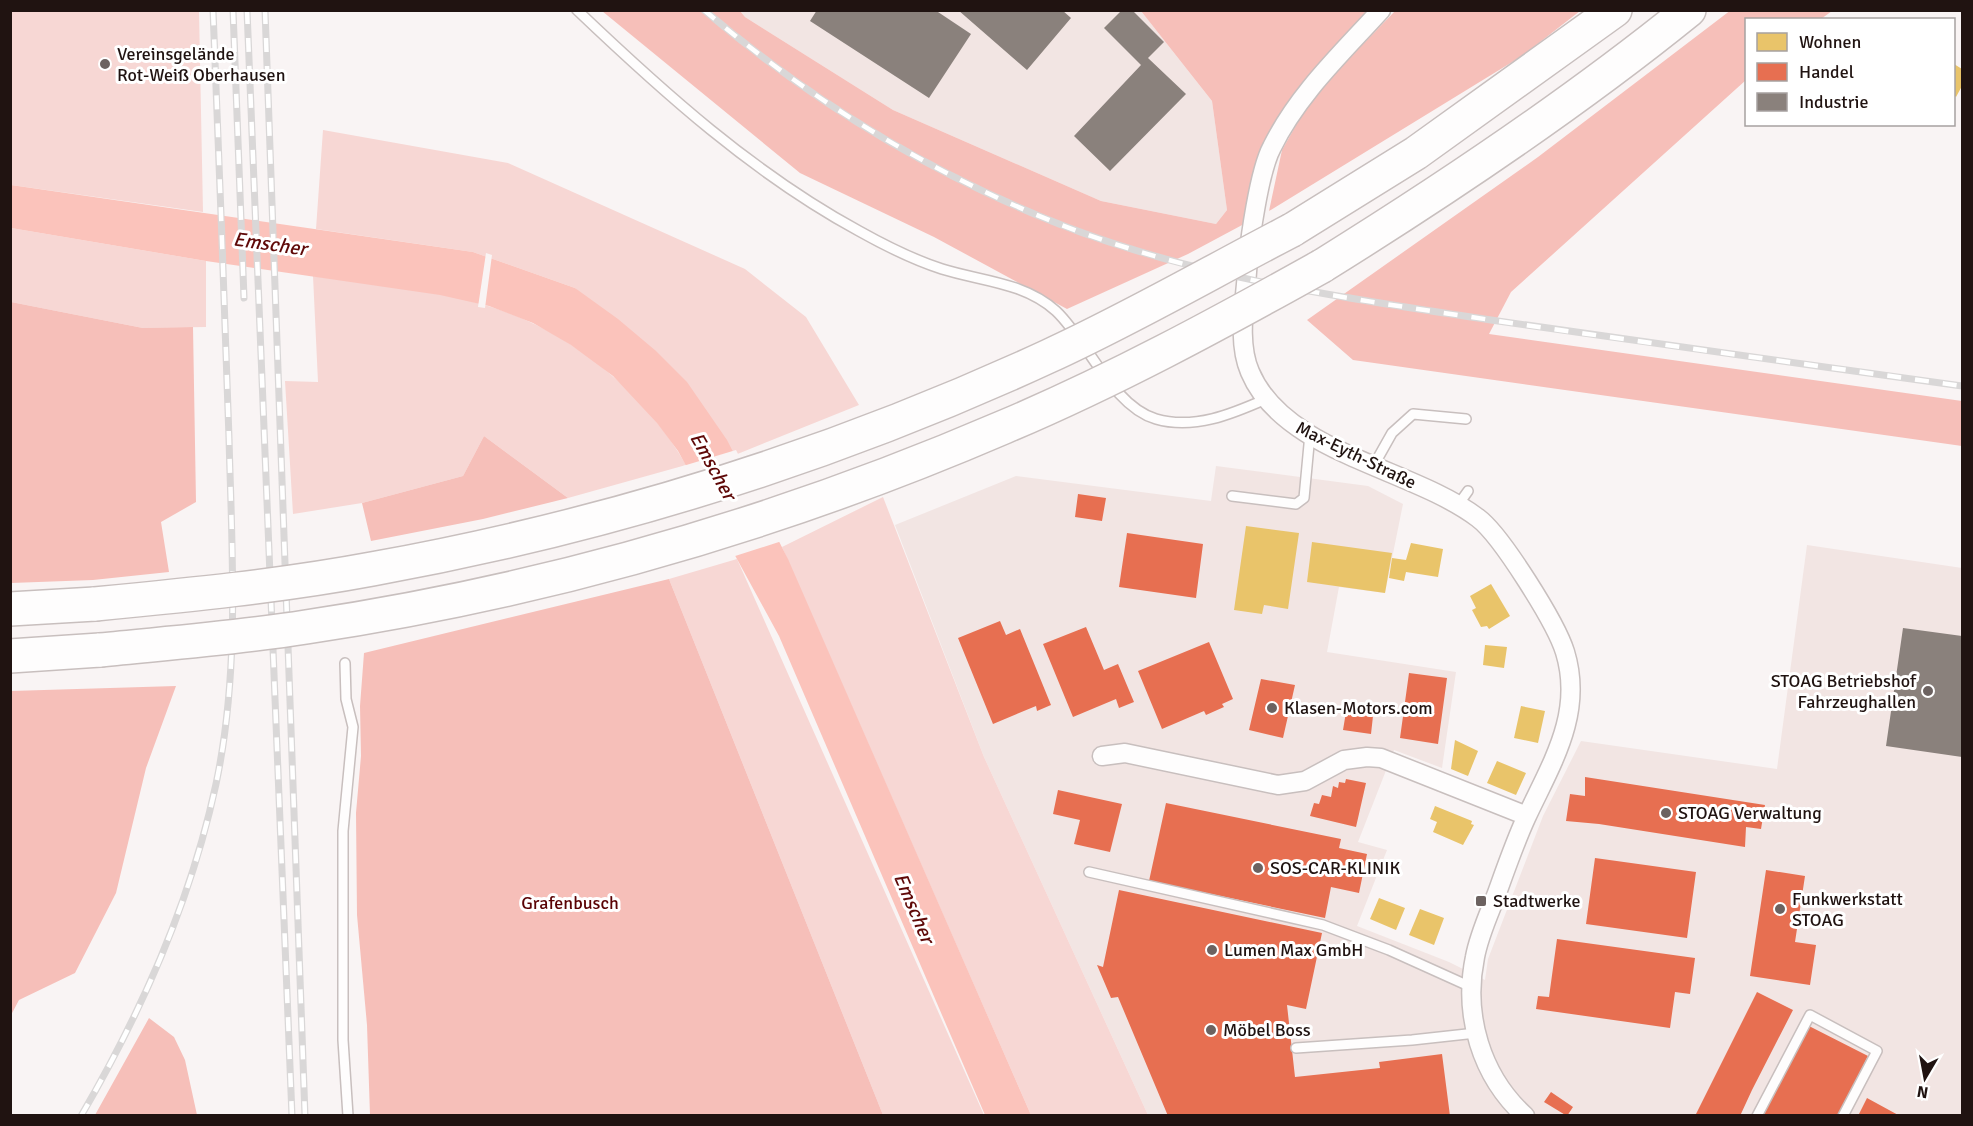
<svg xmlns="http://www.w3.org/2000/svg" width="1973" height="1126" font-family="Signika,sans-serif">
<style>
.built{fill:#f2e5e3}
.green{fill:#f7d7d4}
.forest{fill:#f6bfb9}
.water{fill:#fbc3bb}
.pier{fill:#f9f4f4}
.homes{fill:#e9c46a}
.shops{fill:#e76f51}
.industry{fill:#8a817c}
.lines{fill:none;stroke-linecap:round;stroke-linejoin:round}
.lane-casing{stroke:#c8bfbe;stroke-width:12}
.street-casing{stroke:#c8bfbe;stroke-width:21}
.highway-casing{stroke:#c8bfbe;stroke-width:36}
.lane{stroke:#fefdfd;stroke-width:9}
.street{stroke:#fefdfd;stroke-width:18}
.highway{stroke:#fefdfd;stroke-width:33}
.rail-casing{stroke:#d9d7d7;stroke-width:7}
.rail{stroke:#fff;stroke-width:4.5;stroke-dasharray:14;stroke-linecap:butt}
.highway-bridge-casing{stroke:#c8bfbe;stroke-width:36;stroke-linecap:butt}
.highway-bridge{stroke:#fefdfd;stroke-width:33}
.poi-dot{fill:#6c6260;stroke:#fff;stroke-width:2}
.labels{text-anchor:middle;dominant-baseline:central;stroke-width:6;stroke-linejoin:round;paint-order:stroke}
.poi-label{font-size:18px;fill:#201311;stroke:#fff;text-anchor:start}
.street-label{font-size:18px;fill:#201311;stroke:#fff}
.park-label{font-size:18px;fill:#5a0204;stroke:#fff}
.water-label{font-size:20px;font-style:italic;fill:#5f0908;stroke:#fff}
</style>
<rect width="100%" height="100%" fill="#f9f4f4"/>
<path class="built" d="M740 11H1141L1212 101 1227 210 1216 224 1101 201 893 110 745 17Z
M1216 466 1368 486 1403 504 1385 593 1339 587 1327 652 1456 672 1442 768 1394 750 1358 842 1387 850 1357 926 1449 962 1485 980 1488 959 1543 816 1581 741 1777 769 1807 545 1962 568V1115H1148L984 757 895 525 1016 476 1211 501Z"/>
<path class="green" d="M10 11H199L203 212 11 185Z
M323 130 508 163 745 269 806 317 859 405 735 455 575 288 473 252 316 229Z
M11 228 206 261V327L143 328 11 302Z
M313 276C371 284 432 289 488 306 569 330 645 392 686 465L568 498 484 436 463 476 362 503 293 514 285 381 318 382Z
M883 497 984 757 1148 1115H1031L782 547Z
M737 559 984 1115H883L669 579Z"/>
<path class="forest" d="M1731 10 1832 11 1821 19 1746 20V80L1511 292 1489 334 1962 401V446L1353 360 1307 320 1538 157Z
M602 11H740L745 17 893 110 1101 201 1216 224 1227 210 1212 101 1141 11H1373L1306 82 1244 224 1188 254 1067 309 934 237 800 173Z
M1395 11H1580L1522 56 1269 211 1282 150 1312 97Z
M11 302 143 328 193 327 196 502 161 522 169 572 93 580 11 583Z
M484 436 568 498 483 519 371 541 362 503 463 476Z
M669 579 883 1115H370L367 1025 357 915 356 813 361 756 360 706 364 653Z
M176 686 146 768 116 893 75 973 19 1000 11 1015V691Z
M149 1018 174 1037 185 1060 197 1115H95Z"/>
<path class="water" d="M11 185 473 252 575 288 618 319 656 351 687 382 727 440 788 559 1031 1115H985L779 636 678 451 657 423 613 376 571 345 533 323 489 306 440 295 206 261 11 228Z"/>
<path class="pier" d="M486 253 492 255 485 308 478 307Z
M736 450 782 541 732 557 683 466Z"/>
<path class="homes" d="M1954 64 1962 69V86L1956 97 1954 95Z
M1246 526 1299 533 1288 609 1264 605 1262 614 1234 610Z
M1312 542 1392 553 1385 593 1307 582Z
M1411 543 1443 549 1438 577 1406 572 1404 581 1389 578 1392 558 1406 560Z
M1491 584 1510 616 1489 629 1487 626 1481 627 1472 610 1476 608 1470 596Z
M1485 645 1507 647 1504 668 1483 665Z
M1521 706 1545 711 1538 743 1514 738Z
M1455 740 1478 751 1468 776 1451 769Z
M1497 761 1526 773 1516 795 1487 783Z
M1435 806 1472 821 1471 824 1474 825 1463 845 1433 832 1437 822 1430 819Z
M1379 898 1405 908 1396 930 1370 919Z
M1420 909 1444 918 1434 945 1409 935Z"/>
<path class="shops" d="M1078 494 1106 498 1102 521 1075 517Z
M1127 533 1203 544 1196 598 1119 587Z
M1000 621 1006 635 1020 629 1051 705 1037 711 1036 706 993 724 958 638Z
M1086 627 1104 670 1118 664 1134 702 1119 708 1116 699 1073 717 1043 644Z
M1209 642 1233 699 1222 704 1224 707 1206 715 1204 711 1162 729 1138 671Z
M1409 673 1447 678 1438 744 1400 738Z
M1261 679 1295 685 1283 738 1249 730Z
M1346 712 1373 716 1371 734 1343 730Z
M1585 777 1765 805 1761 829 1746 827 1745 847 1599 824 1566 821 1570 794 1585 796Z
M1346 779 1366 783 1356 827 1310 816 1314 803 1319 804 1322 795 1331 797 1333 786 1338 788 1339 782 1345 783Z
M1058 790 1122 804 1110 852 1074 844 1080 820 1053 814Z
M1166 803 1341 839 1339 848 1367 854 1359 893 1331 887 1325 918 1149 881Z
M1595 858 1696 872 1687 938 1586 924Z
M1766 870 1805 876 1795 942 1816 945 1810 985 1750 976Z
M1119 890 1322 933 1306 1009 1287 1005 1295 1077 1380 1068 1379 1062 1442 1054 1450 1116H1168L1118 997 1111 998 1097 965 1103 967Z
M1557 939 1695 958 1690 994 1675 992 1670 1028 1536 1009 1538 996 1549 997Z
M1757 992 1793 1010 1752 1090 1740 1116H1695Z
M1809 1026 1868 1056 1838 1116H1763Z
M1551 1092 1573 1107 1567 1116 1544 1102Z
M1867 1098 1900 1116H1858Z"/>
<path class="industry" d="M817 10H935L971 34 929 98 810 21Z
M958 10H1062L1071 18 1027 70Z
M1122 10H1132L1164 42 1148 58 1186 94 1110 171 1074 136 1141 65 1104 28Z
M1903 628 1962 636V757L1886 746Z"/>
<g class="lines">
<defs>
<path id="lane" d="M577 10C663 92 754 174 859 231 884 245 914 260 942 269 980 281 1024 282 1056 311 1088 341 1112 406 1156 419 1194 430 1232 414 1266 399
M1374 465 1392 433 1413 414 1466 419
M1232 496 1296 504 1304 498 1310 434
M1458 505 1468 491
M345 663 346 699 353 727 343 831V1040L348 1116
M1089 872 1323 925 1389 950 1471 987
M1296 1048 1412 1040 1476 1033
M1757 1116 1810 1015 1877 1051 1843 1116"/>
<path id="street" d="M1381 10C1342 53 1298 94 1272 147 1259 171 1249 243 1247 272 1245 303 1237 342 1250 372 1284 453 1412 468 1478 518 1501 535 1556 623 1565 652 1584 714 1551 764 1526 818 1515 842 1506 868 1497 893 1489 914 1479 935 1475 957 1463 1015 1481 1076 1525 1116
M1102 756 1125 753 1278 785 1305 781 1344 760 1367 757 1381 758 1527 816"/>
<path id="highway" d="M1292 230 1416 153 1615 10
M1322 266C1449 187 1573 104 1689 10
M10 609 95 604
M10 656 100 650"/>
</defs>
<use href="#lane" class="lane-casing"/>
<use href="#street" class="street-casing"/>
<use href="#highway" class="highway-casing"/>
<use href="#lane" class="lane"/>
<use href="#street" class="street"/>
<use href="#highway" class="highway"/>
<defs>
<path id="rail" d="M233 10 244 298
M247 10 292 1116
M265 10 305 1116
M704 10C810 100 930 173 1059 224 1197 278 1345 298 1491 320 1648 343 1805 364 1962 386
M81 1116C141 1013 191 901 216 784 240 671 232 553 229 438 224 295 219 153 213 10"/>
</defs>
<use href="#rail" class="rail-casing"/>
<use href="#rail" class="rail"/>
<defs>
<path id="highway-bridge" d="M95 604C188 595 281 586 372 569 605 527 835 455 1049 356 1132 318 1211 272 1292 230
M100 650C169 643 238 638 306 627 546 591 781 523 1004 427 1113 381 1218 324 1322 266"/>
</defs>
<use href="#highway-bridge" class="highway-bridge-casing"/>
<use href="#highway-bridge" class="highway-bridge"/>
</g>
<g class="poi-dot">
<circle cx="105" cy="64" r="6"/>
<circle cx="1928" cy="691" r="6"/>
<circle cx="1272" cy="708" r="6"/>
<circle cx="1666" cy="813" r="6"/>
<circle cx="1258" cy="868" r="6"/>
<rect x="1475" y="895" width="12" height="12" rx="3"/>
<circle cx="1780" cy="909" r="6"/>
<circle cx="1212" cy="950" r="6"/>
<circle cx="1211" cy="1030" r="6"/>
</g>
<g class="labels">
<g class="poi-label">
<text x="117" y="54">Vereinsgelände<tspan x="117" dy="21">Rot-Weiß Oberhausen</tspan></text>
<text x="1916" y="681" text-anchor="end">STOAG Betriebshof<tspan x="1916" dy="21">Fahrzeughallen</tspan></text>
<text x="1284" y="708">Klasen-Motors.com</text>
<text x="1678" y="813">STOAG Verwaltung</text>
<text x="1270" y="868">SOS-CAR-KLINIK</text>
<text x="1792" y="899">Funkwerkstatt<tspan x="1792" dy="21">STOAG</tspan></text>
<text x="1493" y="901">Stadtwerke</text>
<text x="1224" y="950">Lumen Max GmbH</text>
<text x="1223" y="1030">Möbel Boss</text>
</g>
<g class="street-label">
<text transform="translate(1356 455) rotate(26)">Max-Eyth-Straße</text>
</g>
<g class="park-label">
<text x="570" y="903">Grafenbusch</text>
</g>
<g class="water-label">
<text transform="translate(270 244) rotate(8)">Emscher</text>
<text transform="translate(713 466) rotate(61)">Emscher</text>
<text transform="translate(914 908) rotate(67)">Emscher</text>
</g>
</g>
<rect width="1973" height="1126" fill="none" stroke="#201311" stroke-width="24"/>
<rect x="1745" y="18" width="210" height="108" fill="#ffffff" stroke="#a6a1a0" stroke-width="1.5"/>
<rect x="1757" y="33" width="30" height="18" fill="#e9c46a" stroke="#a6a1a0" stroke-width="1.5"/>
<text x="1799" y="48" font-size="18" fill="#201311">Wohnen</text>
<rect x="1757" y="63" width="30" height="18" fill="#e76f51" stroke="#a6a1a0" stroke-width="1.5"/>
<text x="1799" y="78" font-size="18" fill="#201311">Handel</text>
<rect x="1757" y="93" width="30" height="18" fill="#8a817c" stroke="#a6a1a0" stroke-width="1.5"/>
<text x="1799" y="108" font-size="18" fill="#201311">Industrie</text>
<g transform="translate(1925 1078) rotate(190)" stroke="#ffffff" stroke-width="4.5" paint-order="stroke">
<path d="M0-4.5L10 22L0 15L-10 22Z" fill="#201311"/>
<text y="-9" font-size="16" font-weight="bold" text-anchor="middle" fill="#201311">N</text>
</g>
</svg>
